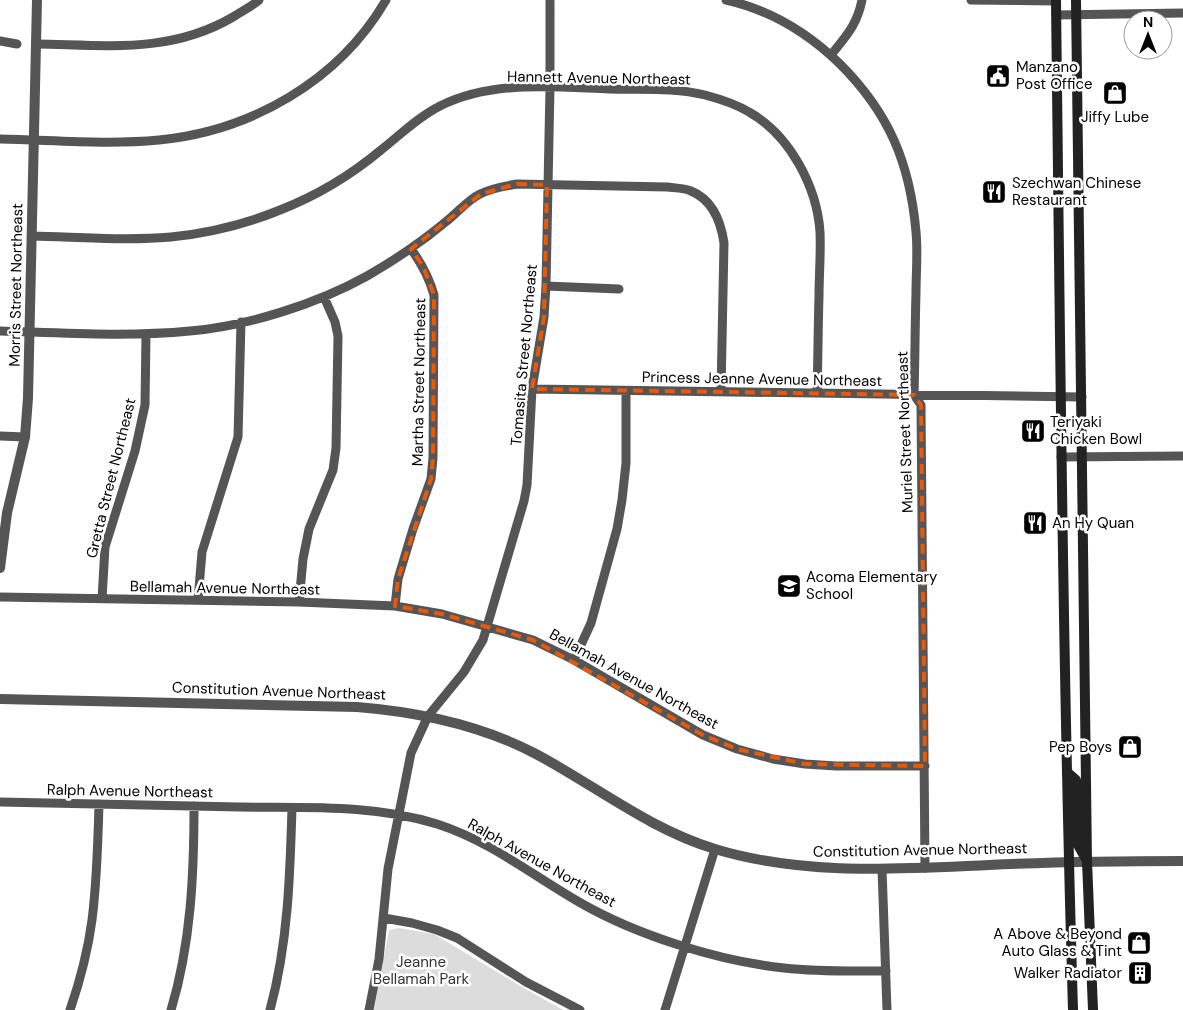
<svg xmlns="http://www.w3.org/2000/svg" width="1183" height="1010" font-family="'DM Sans',sans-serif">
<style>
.green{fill:#dcdcdc}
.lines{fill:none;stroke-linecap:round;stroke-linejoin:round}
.minor{stroke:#555;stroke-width:9}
.tertiary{stroke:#555;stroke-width:10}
.secondary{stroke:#222;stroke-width:10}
.marked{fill:none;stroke:#e8590c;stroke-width:4;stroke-dasharray:10 6;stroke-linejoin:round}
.labels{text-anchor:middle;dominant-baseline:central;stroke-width:5;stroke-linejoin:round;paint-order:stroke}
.poi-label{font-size:15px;fill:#000;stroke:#fff;text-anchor:start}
.street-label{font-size:15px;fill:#000;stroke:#fff}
.park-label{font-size:15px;fill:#333;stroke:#fff}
</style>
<rect width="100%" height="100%" fill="#fff"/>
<path class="green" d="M399 928 434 934 517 984 563 1010H374L389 930Z"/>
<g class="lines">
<path class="minor" d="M726 0C771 10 807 32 840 64 889 113 910 163 916 232 918 252 916 273 916 293 915 327 915 361 914 395L921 405 925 868
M971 0 1056 1
M1056 15 1183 13
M0 41 17 44
M36 44C106 45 170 54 233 17 242 11 251 7 259 0
M831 55C846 36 857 25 862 0
M0 139C53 140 107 145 159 140 251 131 339 81 386 0
M32 236C78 237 125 241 171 237 208 233 246 224 280 210 316 196 351 175 381 150 400 135 418 117 440 106 492 80 553 87 609 89 640 90 674 87 705 95 720 99 736 104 749 112 790 135 817 187 820 232 821 253 819 275 819 296 818 329 818 361 817 393
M546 286 619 289
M0 331C63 333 127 337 190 331 247 326 317 304 367 276 395 260 423 241 448 220 459 211 468 200 480 194 492 188 505 186 517 184L667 187C675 188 684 188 691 191 713 200 721 222 724 243L721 392
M532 389 1082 397
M0 436 25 437
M1061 457 1183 456
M0 597 299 602 395 606 442 614 533 640 574 660 703 735 737 749 773 759 805 764 836 766H925
M102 599 105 547 135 451 145 405 146 334
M198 600 202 552 238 437 241 322
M299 602 303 559 309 529 333 470 336 448 338 336 335 322 324 297
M395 606 398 579 413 529 431 479 433 458 434 295C429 277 422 264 411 249
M574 660 591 623 617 529 622 500 626 463V391
M0 802C80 803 160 805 240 807 305 808 374 804 437 824 490 841 532 875 579 902 636 935 718 961 784 968 818 972 852 971 886 971
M882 869 887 1010
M384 918 412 923 437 930 457 938 526 982 580 1010
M70 1010C80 981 88 950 92 920 97 881 98 842 99 804
M171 1010C191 944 194 874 194 806
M270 1010C288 944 290 876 292 808
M369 1010 379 959 388 869 411 753 428 716 464 672 483 640 524 501 527 485 532 389 544 317 546 286 550 87V0
M665 1010 715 849"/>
<path class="tertiary" d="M0 568 7 513 25 437 28 398 37 0
M0 699 357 707C419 712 481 725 536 754 596 786 649 829 715 849 804 876 897 869 989 865 1054 862 1118 861 1183 861"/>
<path class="secondary" d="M1056 0C1060 337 1063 673 1073 1010
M1076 0 1087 861 1093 1010
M1067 772 1076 780 1077 843 1086 859"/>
</g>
<path class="marked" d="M517 184 547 185 544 317 532 389 914 395 921 405 925 766 805 764 737 749 703 735 533 640 442 614 395 606 398 579 431 479 433 458 434 295 423 266 411 249 481 194Z"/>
<defs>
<symbol id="civic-square" viewBox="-11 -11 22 22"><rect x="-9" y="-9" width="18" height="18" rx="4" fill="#000" stroke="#fff"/><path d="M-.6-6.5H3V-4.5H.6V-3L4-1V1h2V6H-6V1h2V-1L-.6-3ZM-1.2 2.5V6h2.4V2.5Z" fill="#fff"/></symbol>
<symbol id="shop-square" viewBox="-11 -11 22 22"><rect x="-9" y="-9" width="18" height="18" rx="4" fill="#000" stroke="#fff"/><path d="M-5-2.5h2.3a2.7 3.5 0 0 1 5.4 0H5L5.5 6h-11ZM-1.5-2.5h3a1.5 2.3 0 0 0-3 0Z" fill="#fff"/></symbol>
<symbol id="restaurant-square" viewBox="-11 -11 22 22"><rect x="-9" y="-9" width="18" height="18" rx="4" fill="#000" stroke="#fff"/><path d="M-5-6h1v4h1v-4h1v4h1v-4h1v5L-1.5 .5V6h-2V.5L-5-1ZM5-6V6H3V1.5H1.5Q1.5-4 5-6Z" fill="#fff"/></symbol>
<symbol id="school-square" viewBox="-11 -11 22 22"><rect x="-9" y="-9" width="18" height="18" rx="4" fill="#000" stroke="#fff"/><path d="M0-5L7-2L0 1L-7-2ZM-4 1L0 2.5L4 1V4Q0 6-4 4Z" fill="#fff"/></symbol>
<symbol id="building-square" viewBox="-11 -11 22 22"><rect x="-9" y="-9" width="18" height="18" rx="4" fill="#000" stroke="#fff"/><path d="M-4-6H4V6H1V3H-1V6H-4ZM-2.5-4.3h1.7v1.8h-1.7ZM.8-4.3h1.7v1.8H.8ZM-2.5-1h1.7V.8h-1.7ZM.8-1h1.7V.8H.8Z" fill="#fff"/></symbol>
</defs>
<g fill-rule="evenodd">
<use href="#civic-square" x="984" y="62" width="28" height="28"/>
<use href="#shop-square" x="1101" y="79" width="28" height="28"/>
<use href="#restaurant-square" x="980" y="178" width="28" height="28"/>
<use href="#restaurant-square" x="1019" y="417" width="28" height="28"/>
<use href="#restaurant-square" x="1021" y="509" width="28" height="28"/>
<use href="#school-square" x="775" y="572" width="28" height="28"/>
<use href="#shop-square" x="1116" y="733" width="28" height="28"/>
<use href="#shop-square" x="1125" y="929" width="28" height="28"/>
<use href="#building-square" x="1126" y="959" width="28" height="28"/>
</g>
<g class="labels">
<g class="poi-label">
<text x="1016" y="67">Manzano<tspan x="1016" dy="17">Post Office</tspan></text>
<text x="1115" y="117" text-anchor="middle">Jiffy Lube</text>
<text x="1012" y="183">Szechwan Chinese<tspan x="1012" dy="17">Restaurant</tspan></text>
<text x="1050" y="422">Teriyaki<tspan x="1050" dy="17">Chicken Bowl</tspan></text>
<text x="1052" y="523">An Hy Quan</text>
<text x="806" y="577">Acoma Elementary<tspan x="806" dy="17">School</tspan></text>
<text x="1112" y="747" text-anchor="end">Pep Boys</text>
<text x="1122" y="934" text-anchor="end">A Above &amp; Beyond<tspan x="1122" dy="17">Auto Glass &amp; Tint</tspan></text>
<text x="1122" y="973" text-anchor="end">Walker Radiator</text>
</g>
<g class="street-label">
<text transform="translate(599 78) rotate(1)">Hannett Avenue Northeast</text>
<text transform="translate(16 285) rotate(-89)">Morris Street Northeast</text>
<text transform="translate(524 355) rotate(-85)">Tomasita Street Northeast</text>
<text transform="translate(762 379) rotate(1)">Princess Jeanne Avenue Northeast</text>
<text transform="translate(419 382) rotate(-89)">Martha Street Northeast</text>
<text transform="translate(905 432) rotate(-92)">Muriel Street Northeast</text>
<text transform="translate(111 478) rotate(-76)">Gretta Street Northeast</text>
<text transform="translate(225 588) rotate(1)">Bellamah Avenue Northeast</text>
<text transform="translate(634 679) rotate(29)">Bellamah Avenue Northeast</text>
<text transform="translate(279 691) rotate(2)">Constitution Avenue Northeast</text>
<text transform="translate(130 791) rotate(1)">Ralph Avenue Northeast</text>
<text transform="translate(920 850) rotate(-1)">Constitution Avenue Northeast</text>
<text transform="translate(542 863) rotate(29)">Ralph Avenue Northeast</text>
</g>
<g class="park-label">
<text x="421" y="962">Jeanne<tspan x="421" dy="17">Bellamah Park</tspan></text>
</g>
</g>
<g transform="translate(1148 35)"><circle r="24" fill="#ffffff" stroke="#999999"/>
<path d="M0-4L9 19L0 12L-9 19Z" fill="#000000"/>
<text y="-8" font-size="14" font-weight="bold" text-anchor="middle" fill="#000000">N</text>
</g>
</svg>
